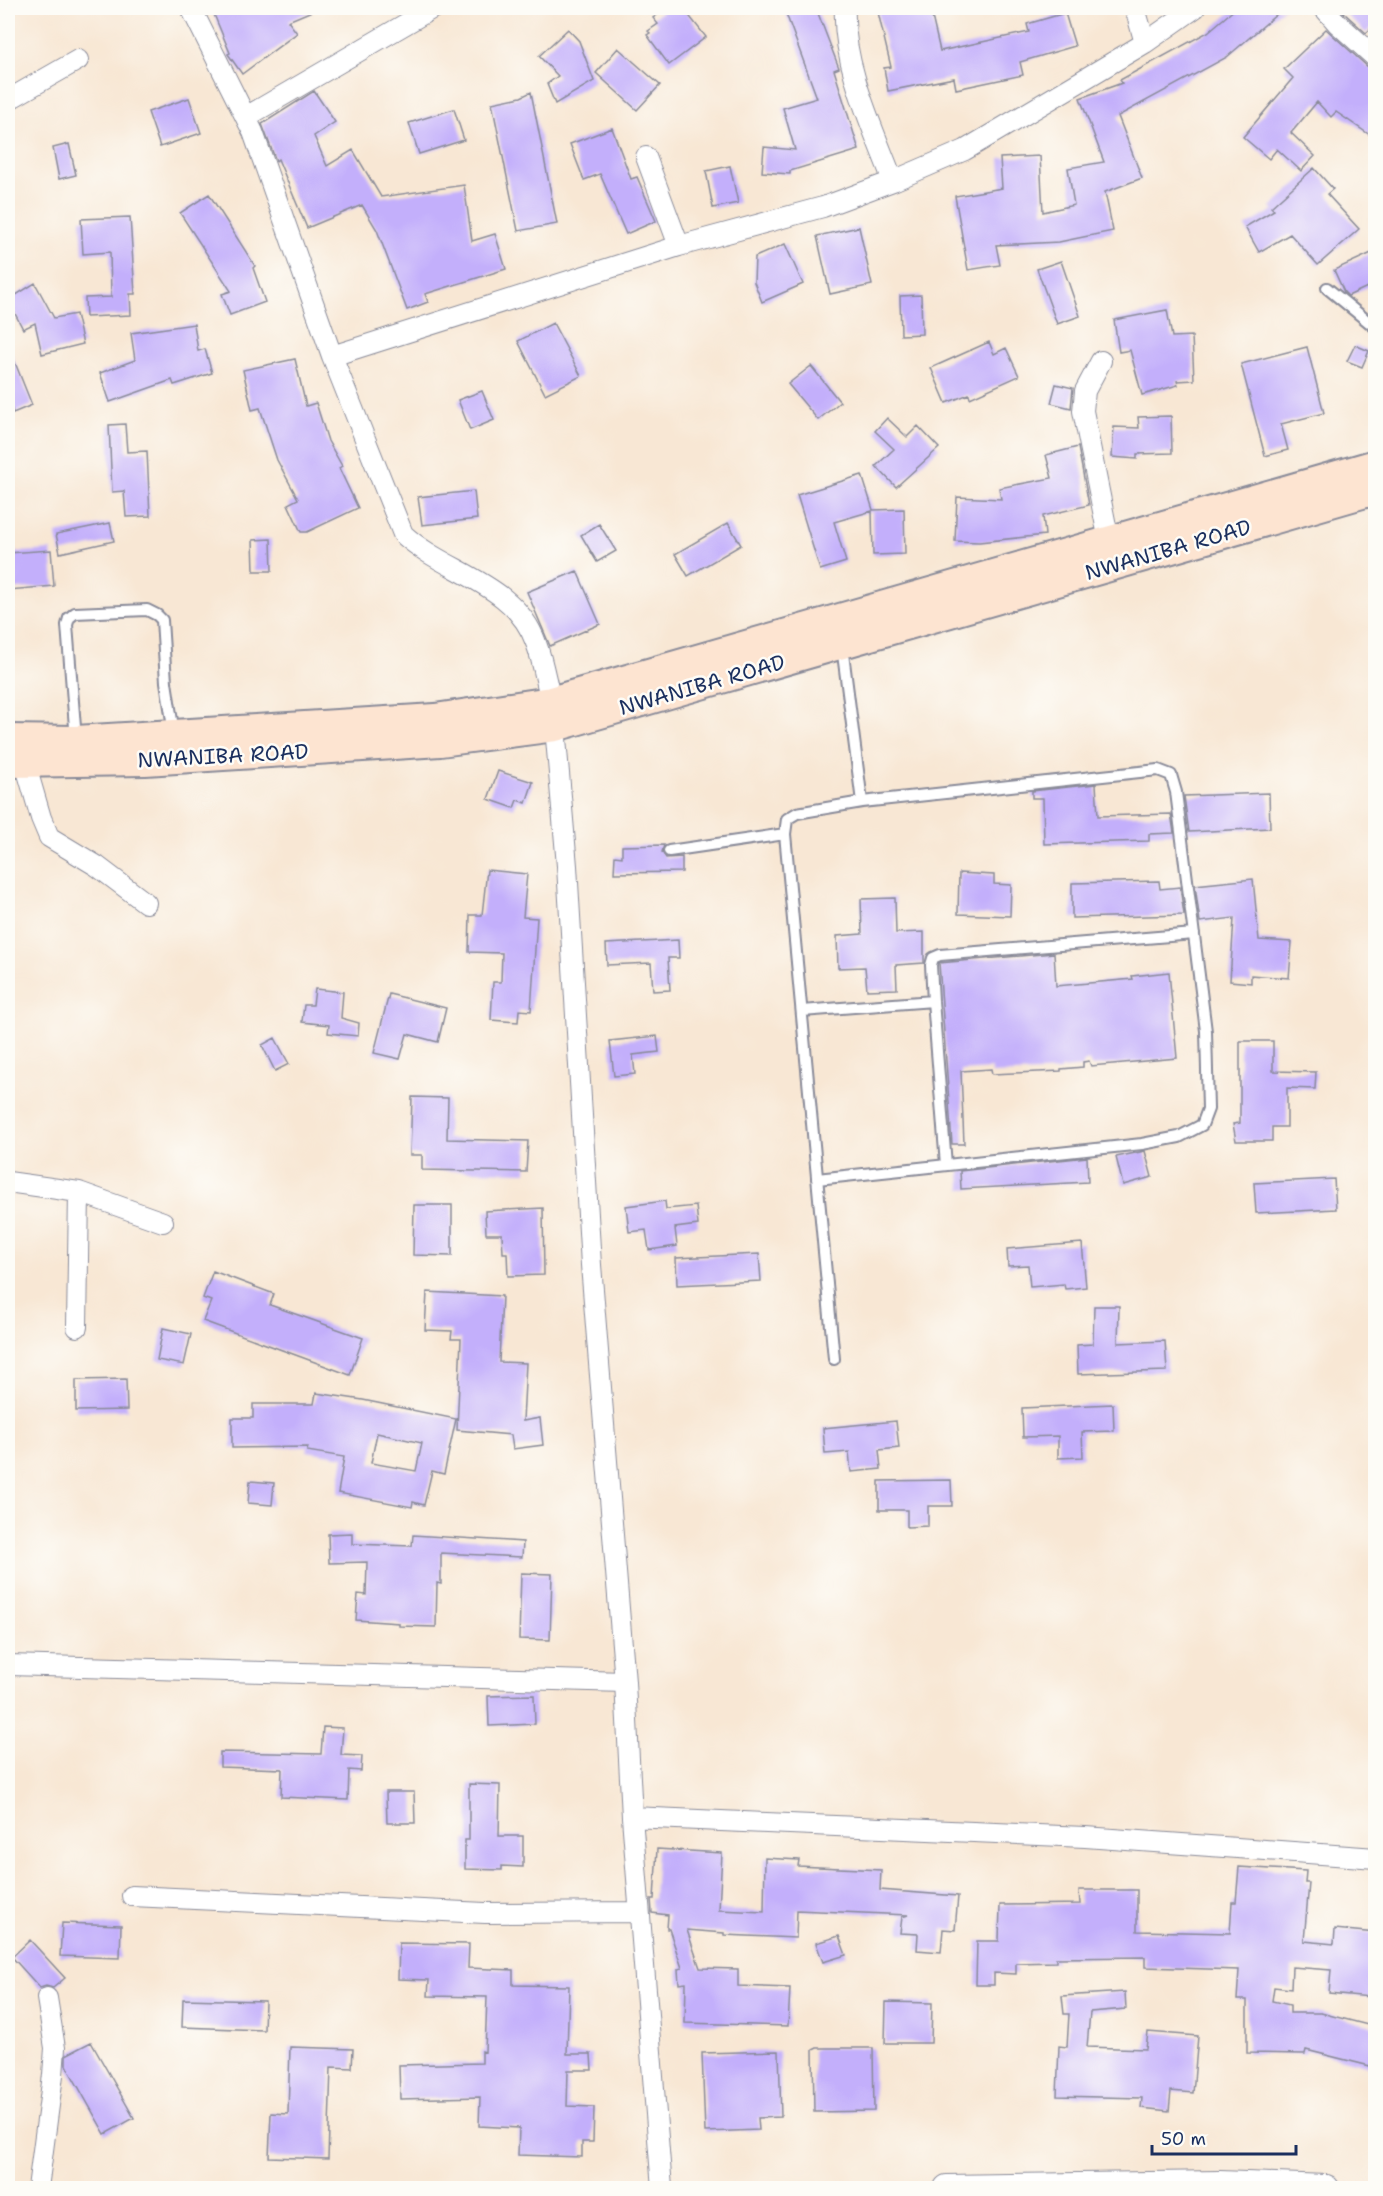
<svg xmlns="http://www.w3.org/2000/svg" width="1383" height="2196" font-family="'Shantell Sans',sans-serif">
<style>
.building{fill:#c3affb;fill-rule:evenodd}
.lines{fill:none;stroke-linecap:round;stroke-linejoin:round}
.service-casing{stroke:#8a8b99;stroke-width:14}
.minor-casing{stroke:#8a8b99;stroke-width:22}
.tertiary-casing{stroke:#8a8b99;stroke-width:28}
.secondary-casing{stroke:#8a8b99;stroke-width:32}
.service{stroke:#fff;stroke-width:10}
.minor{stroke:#fff;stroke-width:20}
.tertiary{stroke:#fff;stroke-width:26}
.secondary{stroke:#fde4d1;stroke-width:28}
.labels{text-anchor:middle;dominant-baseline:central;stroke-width:5;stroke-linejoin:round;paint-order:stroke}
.street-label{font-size:21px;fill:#1b2f5e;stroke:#fdfcf7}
</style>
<rect width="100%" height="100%" fill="#fdfcf7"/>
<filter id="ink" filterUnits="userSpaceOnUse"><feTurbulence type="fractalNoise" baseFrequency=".0167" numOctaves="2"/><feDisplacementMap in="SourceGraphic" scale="12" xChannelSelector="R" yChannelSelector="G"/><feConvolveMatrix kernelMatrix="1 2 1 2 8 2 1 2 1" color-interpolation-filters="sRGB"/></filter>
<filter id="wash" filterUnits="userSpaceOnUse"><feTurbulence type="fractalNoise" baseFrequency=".008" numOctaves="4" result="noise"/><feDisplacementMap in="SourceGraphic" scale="24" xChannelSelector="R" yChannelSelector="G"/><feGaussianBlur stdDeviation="1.35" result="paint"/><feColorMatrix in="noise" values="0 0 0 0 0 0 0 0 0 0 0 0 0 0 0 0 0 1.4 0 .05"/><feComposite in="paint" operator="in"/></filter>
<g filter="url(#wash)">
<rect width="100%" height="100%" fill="#f8e7d4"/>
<g id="blocks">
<path class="building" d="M223 8H319L288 21 297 33 242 74 228 54 230 53 213 12Z
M667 8H683L706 37 669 65 647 35 650 33 648 31 658 24 653 18Z
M784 8H816L839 68 834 70 859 150 790 171V174L762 172 764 147 795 150 783 108 817 98Z
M877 8H930L940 51 1029 32 1027 24 1065 13 1075 46 1020 62 1023 75 956 89 954 78 888 91 884 68 891 67Z
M1236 8H1284L1227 57 1118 116 1142 178 1105 192 1113 231 1059 242 996 245 1000 265 968 270 955 196 1002 188 1000 158 1040 156 1043 212 1074 205 1068 168 1104 162 1080 98 1122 83 1120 80 1208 32Z
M1348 8H1376V24L1366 33 1343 12Z
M568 29 579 41 594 81 555 104 547 84 558 76 539 56Z
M1326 29 1368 67 1376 70V128L1370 135 1336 112 1331 117 1317 102 1291 133 1315 156 1301 171 1277 149 1269 159 1243 137 1293 78 1284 69Z
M618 48 660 85 637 110 596 73Z
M314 91 335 122 314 136 327 166 353 150 381 197 464 185 472 241 495 234 506 269 425 294 428 302 407 310 377 230 362 205 307 228 278 159 276 161 262 124Z
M531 92 557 224 518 231 492 103 521 97Z
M189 98 201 133 160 147 148 112Z
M454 109 464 140 419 154 409 123Z
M612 128 631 179 637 177 656 221 626 234 600 174 584 180 570 144Z
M69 144 76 175 59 179 53 148Z
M730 166 738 203 713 208 706 171Z
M1314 168 1333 189 1327 194 1359 229 1318 265 1290 234 1259 252 1245 227 1274 210 1271 207Z
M209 194 255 266 253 268 265 302 230 315 222 294 231 291 180 213Z
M130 217 135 294H130L131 315 86 317 85 298 111 297 110 252 83 254 81 219Z
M859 227 872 285 830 294 817 236Z
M785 244 803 284 762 302 754 282 755 257Z
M1376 251V283L1348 296 1344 292 1334 270Z
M1061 261 1080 316 1057 324 1037 269Z
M35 283 54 318 76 314 83 344 42 354 35 323 23 329 8 300Z
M921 295 922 334 901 335 900 296Z
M1167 310 1172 337 1192 336 1194 380 1177 381 1178 385 1142 395 1130 350 1119 352 1114 320Z
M553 323 581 376 545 394 518 341Z
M194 324 198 351 205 349 212 373 174 385 172 380 110 402 100 373 135 360 131 333Z
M989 342 994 354 1006 348 1019 376 970 398 969 394 946 403 931 368Z
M8 345 32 405 13 413 8 399Z
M1355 345 1369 351 1362 367 1347 361Z
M1307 347 1324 413 1281 424 1288 450 1265 456 1241 364Z
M295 359 306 406 316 403 328 441 342 466 339 468 358 508 307 532H301L288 504 298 499 277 460 260 408 252 410 243 370Z
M811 366 840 402 818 420 788 384Z
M1056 384 1073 388 1071 408 1051 403Z
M482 391 494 420 470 430 458 400Z
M1171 416 1172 453 1137 454V459L1112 457 1114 427 1139 428 1138 417Z
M887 418 907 437 918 426 939 448 896 487 876 466 894 449 875 431Z
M125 424 127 452 147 451 150 516 126 517 124 491 112 492 109 425Z
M1078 447 1089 505 1043 516 1045 535 979 542 955 541 957 497 1001 499 999 488 1052 478 1046 455Z
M862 475 873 510 904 509 905 554 873 555 872 511 834 522 846 562 820 570 797 495Z
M474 491 477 519 422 525 418 497Z
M110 523 114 541 60 553 56 534Z
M728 523 741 545 688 576 675 554Z
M599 524 616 551 597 562 581 535Z
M271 539 272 571H254L253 540Z
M51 550 54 586 8 590V553Z
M577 571 600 624 550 646 527 592Z
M498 771 533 782 526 803 517 800 514 808 488 799Z
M1096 784 1098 816 1171 814 1174 833 1149 834V841L1044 844 1043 798H1032V791Z
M1269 793 1270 828 1189 832 1184 796Z
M664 845 662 852 666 858 682 857V872L614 873 615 856 622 857V846Z
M487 870 527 874 523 917 537 918 531 1011 519 1010 518 1022 491 1020 493 982H501L502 953 469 952 470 915H482Z
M959 873 994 875V884L1011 885 1010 916 958 914Z
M1253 879 1259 940 1292 942 1289 978 1251 975V983L1230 981 1234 918 1200 922 1195 885Z
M1159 881 1160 889 1180 887 1184 915 1072 918V883Z
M895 898 896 933 924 932V963L896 965 897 989 867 990 865 967 838 968 837 936 862 934 861 899Z
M678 940 679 958H668L670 990 653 991 651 963 607 965 606 944Z
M1054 953 1056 986 1133 979 1132 976 1169 972 1177 1058 1091 1066 1089 1061 1083 1062V1067L1061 1069V1071L992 1074 991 1069 961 1071 964 1144H952L939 963Z
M315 989 343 992 341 1018 359 1023 358 1036 328 1033 329 1025 302 1022 304 1005H313Z
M389 994 446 1008 438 1042 407 1034 400 1059 374 1053Z
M657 1036 659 1052 633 1055 635 1074 614 1076 610 1041Z
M275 1038 289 1064 275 1071 262 1045Z
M1240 1041H1273V1071L1316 1072 1315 1089 1287 1088V1127H1272V1141H1236L1233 1124 1240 1123Z
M412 1097 448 1098 447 1139 528 1141 526 1172 422 1170V1155H410Z
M1145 1151 1152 1177 1123 1185 1116 1157Z
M1087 1157 1088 1182 961 1189 960 1171Z
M1334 1179 1336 1209 1256 1213 1254 1183Z
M665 1201 666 1209 696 1206 698 1225 675 1228 677 1246 649 1250 646 1230 629 1232 626 1206Z
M414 1205H452V1256L413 1255Z
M543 1208 544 1275 508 1276 507 1253H503L502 1234H486L485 1211Z
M1082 1243 1086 1287 1065 1289 1064 1284 1030 1287 1028 1265 1008 1266 1007 1249Z
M759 1254 761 1281 677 1285 676 1258Z
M213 1271 274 1294 270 1305 363 1338 350 1375 203 1321 211 1301 203 1298Z
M427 1292 502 1296 499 1362 526 1363 523 1421 540 1418 543 1445 513 1449 511 1435 457 1430 461 1339H451L452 1331 425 1330Z
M1094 1306H1119L1118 1343 1165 1341 1167 1371 1078 1374 1077 1345 1093 1344Z
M163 1328 191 1334 184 1365 157 1360Z
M126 1379 127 1410 76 1411V1380Z
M316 1393 363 1400 456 1419 444 1474 432 1471 424 1505 413 1502 412 1507 338 1493 344 1457 307 1451 308 1447 232 1448V1418H253V1404H314ZM377 1433 422 1443 416 1471 371 1463Z
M1113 1404 1114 1431 1082 1432 1083 1457 1058 1458V1436L1023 1437 1022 1408Z
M896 1421 899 1448 879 1450 881 1469 851 1472 849 1452 825 1454 823 1428Z
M951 1480 952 1506H928V1526L907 1527V1510H879V1481Z
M250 1481 274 1483 272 1505 248 1503Z
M352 1533V1544L412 1546 413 1535 523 1542 522 1557 441 1553V1584L437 1583 436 1627 399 1626V1623L356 1620 358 1594 366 1595 367 1562 329 1563 328 1534Z
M521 1573 552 1574 550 1640 519 1639Z
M534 1695 535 1724 489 1726 488 1696Z
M323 1727 343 1728 341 1755 362 1756 361 1771 349 1770 348 1800 281 1797 282 1769 220 1767V1752L321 1754Z
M469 1784 500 1785 499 1836H523V1867L502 1866V1870L465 1869V1840H469Z
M386 1792H414L415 1823H387Z
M657 1849 722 1853 719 1910 764 1912 765 1858 799 1860 798 1866 881 1870 880 1890 958 1896 955 1930 943 1929 941 1952 917 1950 918 1934 900 1933 902 1917 908 1915 797 1910 796 1938 724 1935V1933L687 1930 700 1968 738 1969V1986L790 1988 788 2026 685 2023 686 1983 679 1984 678 1969 682 1968 669 1929H667L668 1915 652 1913 651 1899H654Z
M1239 1867 1306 1871 1305 1883H1309L1304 1941 1334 1944 1335 1929 1376 1933 1370 1997 1329 1993 1331 1970 1292 1967 1291 1989 1274 1987 1272 2001 1290 2005V2013H1321L1376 2027V2044L1370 2066 1306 2050 1305 2054 1247 2053V2000H1237L1239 1970 1145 1967V1957L1056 1958V1962L1016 1963V1974L994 1973V1985H976L977 1941H999L1000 1905 1080 1904 1079 1890H1137V1931L1230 1933 1232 1902H1236Z
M62 1923 121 1925 120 1958 60 1956Z
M839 1936 846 1955 823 1962 816 1943Z
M30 1940 65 1978 53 1988 46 1986 40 1988 12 1957Z
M399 1943 469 1944 468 1968 513 1970V1985L569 1986 567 2054H591L592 2070H568L567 2106 594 2107 593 2142H582V2157L518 2155 519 2128 479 2126 480 2097 400 2099 399 2065 482 2063V2051L485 2052 487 1997 428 1996 429 1980 398 1979Z
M1125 1992 1126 2009 1090 2012 1087 2047 1146 2049 1148 2032 1198 2036 1193 2093 1171 2091 1169 2111 1141 2108 1142 2098 1057 2096 1059 2046 1067 2047 1069 2014H1064L1062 1996Z
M183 1999 265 2001 264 2030 182 2027Z
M886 2002 932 2003 931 2043H885Z
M91 2042 134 2118 105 2134 66 2065V2055Z
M290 2047 353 2049 352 2068 331 2067 328 2159 269 2157 271 2113 288 2114Z
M817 2048H873L874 2111 814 2112 813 2050Z
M779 2051 781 2117 758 2118 759 2130 705 2132 702 2053Z"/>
</g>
</g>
<g filter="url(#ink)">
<use href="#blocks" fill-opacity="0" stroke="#8a8b99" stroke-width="1.5"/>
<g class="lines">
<defs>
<path id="service" d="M1327 288 1376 328
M842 646 862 802
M76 740 67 625 69 618 75 613 147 610 157 615 162 620 166 682 174 734
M785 834 787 819 797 813 862 802 1158 770 1171 775 1176 792 1206 1031 1208 1109 1202 1125 1179 1137 1142 1144 817 1179
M669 851 785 834 834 1359
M802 1011 933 1001
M946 1165 933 1001 931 965 933 958 940 955 1194 934"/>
<path id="minor" d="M191 8 253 132 332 356 403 534C445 573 515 583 536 643 543 661 546 682 551 701
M845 8C842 64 873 128 893 181
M1135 8 1145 43
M1324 8 1337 23 1376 58
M8 100 78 60
M246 117 433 8
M646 157 679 246
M332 356 679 246 823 207 893 181 965 150 1145 43 1195 8
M1101 361 1085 391 1083 411 1109 541
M555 727 567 866 591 1265 625 1682 632 1817 662 2188
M25 763 41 818 49 837 97 866 146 903
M8 1182 79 1192 163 1222
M77 1327 79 1192
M8 1665 625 1682
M632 1817 1085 1837 1376 1858
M132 1896 485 1913 639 1912
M38 2188 53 2075 55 2048 47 1998"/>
<path id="tertiary" d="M947 2188 1220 2184 1326 2188"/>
<path id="secondary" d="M8 739 76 740 435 718 551 701 1376 464
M8 763 145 761 440 742 555 727 1376 490"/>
</defs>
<use href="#service" class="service-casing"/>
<use href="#minor" class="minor-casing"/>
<use href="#tertiary" class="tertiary-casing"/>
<use href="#secondary" class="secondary-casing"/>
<use href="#service" class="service"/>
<use href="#minor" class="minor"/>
<use href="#tertiary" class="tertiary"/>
<use href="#secondary" class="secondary"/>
</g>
</g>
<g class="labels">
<g class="street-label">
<text transform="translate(1168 550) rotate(-16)">NWANIBA ROAD</text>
<text transform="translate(702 685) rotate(-16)">NWANIBA ROAD</text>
<text transform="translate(223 756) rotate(-3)">NWANIBA ROAD</text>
</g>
</g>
<rect width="1383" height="2196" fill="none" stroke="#fdfcf7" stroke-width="30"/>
<path d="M1152 2145v9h144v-9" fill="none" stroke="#1b2f5e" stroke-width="3"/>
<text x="1161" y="2145" font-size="18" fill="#1b2f5e" stroke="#fdfcf7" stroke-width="4.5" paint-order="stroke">50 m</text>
</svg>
